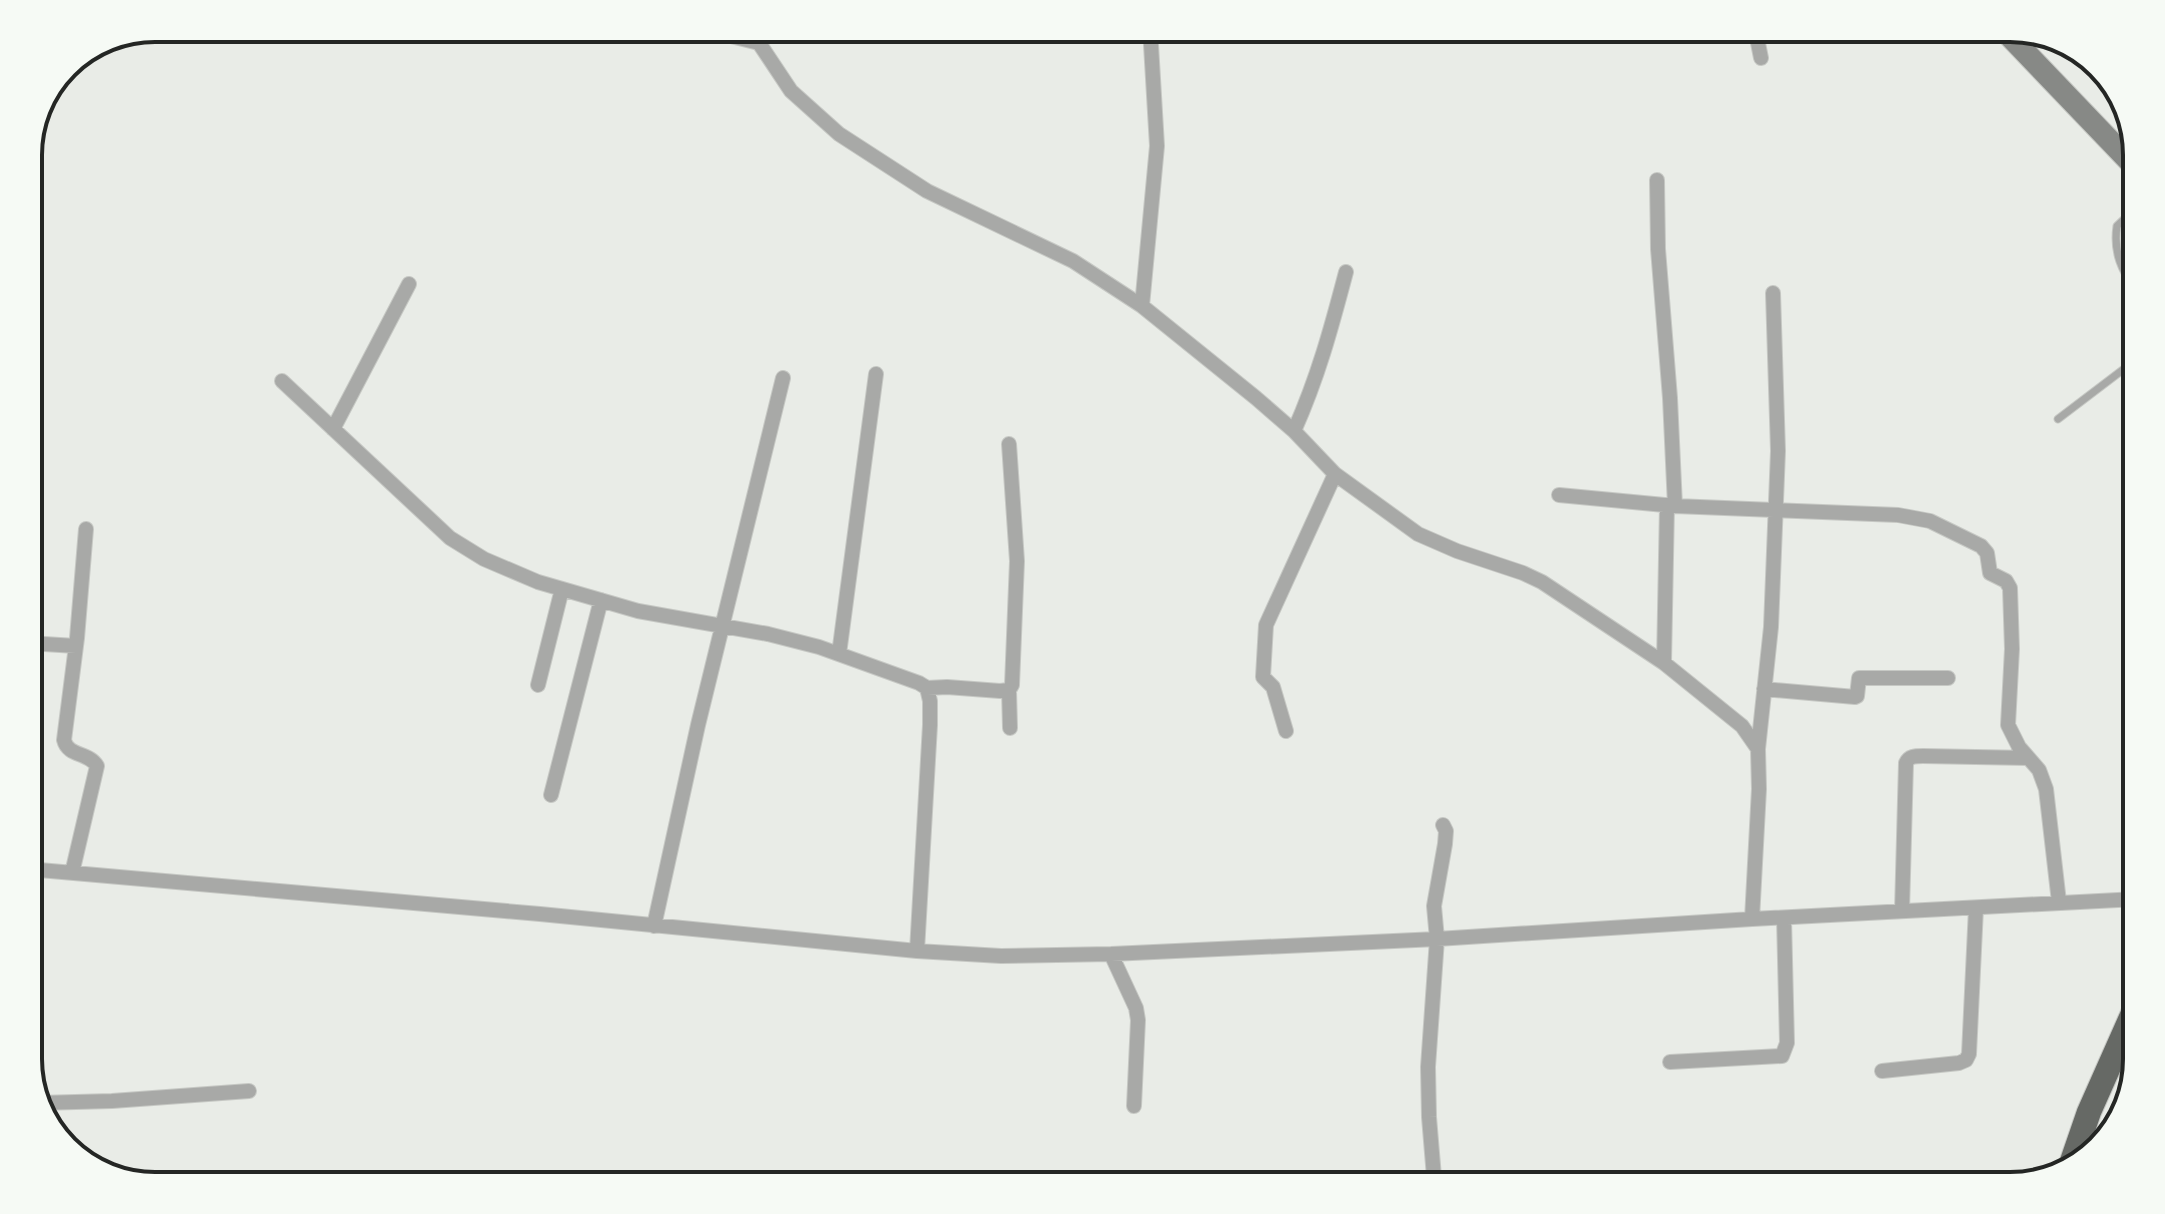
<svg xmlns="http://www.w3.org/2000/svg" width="2165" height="1214" font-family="Arial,sans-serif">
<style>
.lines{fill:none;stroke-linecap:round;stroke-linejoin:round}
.service-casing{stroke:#c6c8c4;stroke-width:9}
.minor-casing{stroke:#c6c8c4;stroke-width:16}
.secondary-casing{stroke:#c6c8c4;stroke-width:24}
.trunk-casing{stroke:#c6c8c4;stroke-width:26}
.service{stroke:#a8a9a7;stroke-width:7}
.minor{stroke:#a8a9a7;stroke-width:14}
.secondary{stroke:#878986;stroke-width:22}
.trunk{stroke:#666965;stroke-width:24}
.rim{fill:none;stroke:#242624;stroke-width:4}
</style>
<rect width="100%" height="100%" fill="#e9ece7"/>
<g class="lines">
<defs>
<path id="service" d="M2137 207 2117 226C2113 253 2122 271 2137 292
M2058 419 2137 359"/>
<path id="minor" d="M699 28 759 43
M752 28 759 43 791 91 839 134 927 191 1073 261 1142 306 1256 398 1294 431 1335 474 1418 534 1457 551 1523 573 1542 582 1664 663 1742 726 1758 749 1759 789 1752 919
M1755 28 1761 58
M1657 180 1658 249 1670 398 1675 506
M1142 306 1157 146 1150 28
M282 381 450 538 484 559 538 582 638 611 768 634 819 647 919 683 927 688 930 701V725L917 951
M333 429 409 284
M1294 431C1318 377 1331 329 1346 272
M1559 495 1675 506 1898 515 1930 521 1981 546 1987 553 1990 573 2006 581 2010 588 2012 649 2008 725 2019 747 2039 770 2046 789 2059 902
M28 643 76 646
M839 654 876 374
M1664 663 1667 505
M538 685 562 589
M927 688 947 687 1000 691 1009 690 1012 685 1017 561 1009 444
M1764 689 1855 697 1857 696 1859 678H1948
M1009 690 1010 728
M1286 731 1273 687 1263 677 1266 625 1335 474
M1758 749 1771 627 1778 451 1773 293
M551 795 601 600
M28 869 540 914 917 951 1001 956 1111 954 1437 939 1752 919 2137 899
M72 873 97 766C89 752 68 757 64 740L77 638 86 529
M1902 911 1906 763C1909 756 1915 756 1923 756L2028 758
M654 926 698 725 783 378
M1111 954 1136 1008 1138 1020 1134 1106
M1670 1062 1782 1056 1787 1043 1784 918
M1882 1071 1959 1063 1966 1060 1969 1054 1976 908
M39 1103 112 1101 249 1091
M1432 1186 1434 1177 1429 1117 1428 1067 1437 939 1434 906 1445 844 1446 831 1443 825"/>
<path id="secondary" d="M2002 28 2137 169"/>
<path id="trunk" d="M2069 1170 2089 1112 2137 1004"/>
</defs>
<use href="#service" class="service-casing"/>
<use href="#minor" class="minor-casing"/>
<use href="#secondary" class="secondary-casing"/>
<use href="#trunk" class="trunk-casing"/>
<use href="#service" class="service"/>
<use href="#minor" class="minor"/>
<use href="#secondary" class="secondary"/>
<use href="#trunk" class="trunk"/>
</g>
<path d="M0 0H2165V1214H0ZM155 42H2010A113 113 0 0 1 2123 155V1059A113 113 0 0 1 2010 1172H155A113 113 0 0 1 42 1059V155A113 113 0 0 1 155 42Z" fill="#f6faf5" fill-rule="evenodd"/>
<path class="rim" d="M155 42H2010A113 113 0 0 1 2123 155V1059A113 113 0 0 1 2010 1172H155A113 113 0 0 1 42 1059V155A113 113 0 0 1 155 42Z"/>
</svg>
